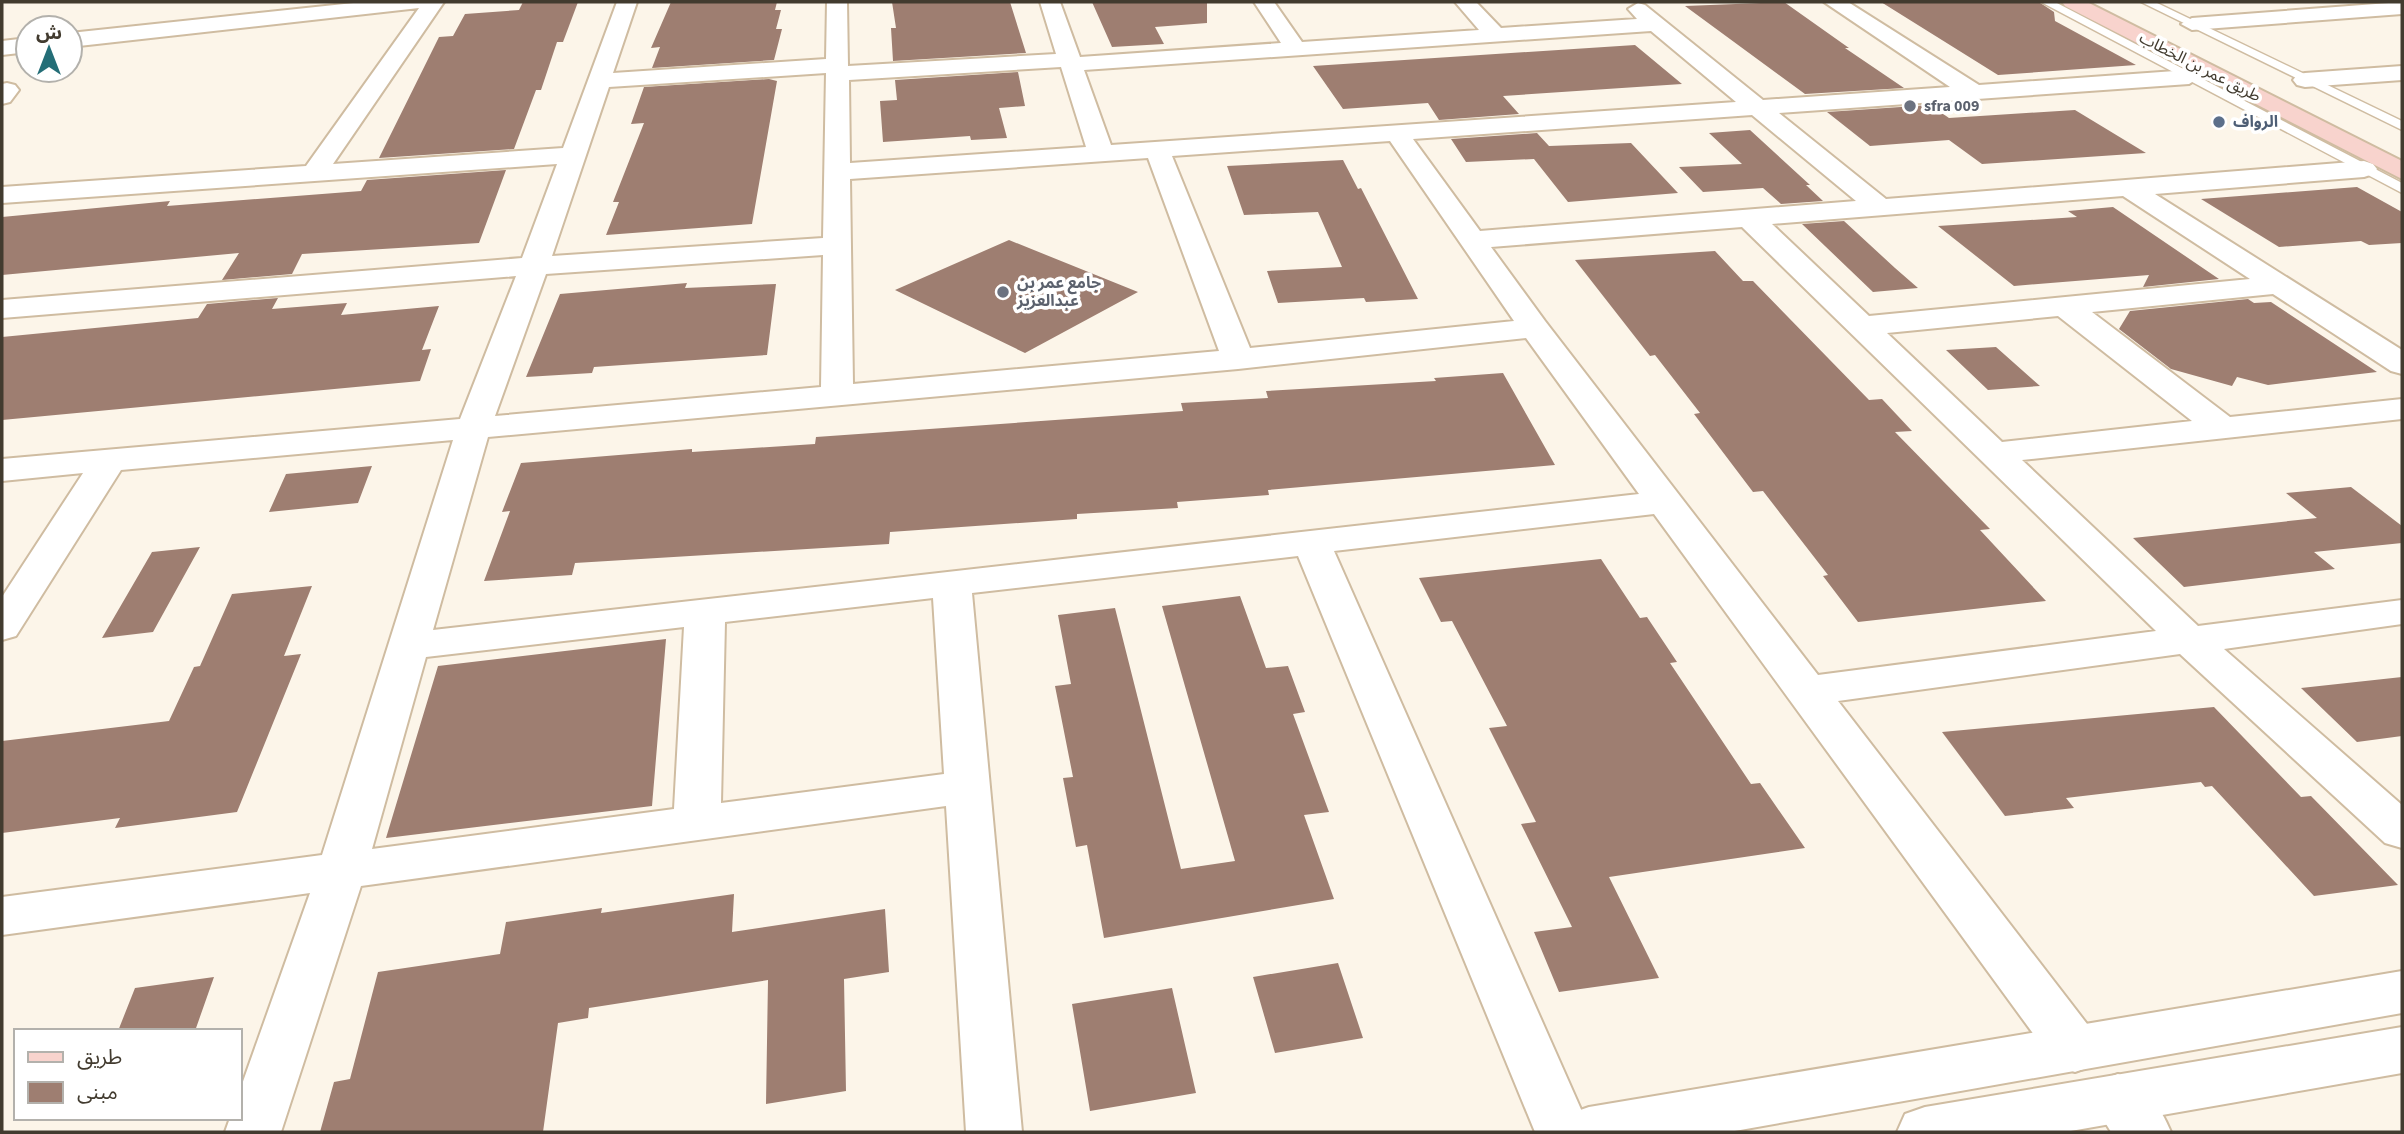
<svg xmlns="http://www.w3.org/2000/svg" width="2404" height="1134" font-family="'Source Sans 3','Noto Sans Arabic',sans-serif">
<style>
.building{fill:#9e7e71}
.lines{fill:none;stroke-linecap:round;stroke-linejoin:round}
.service-casing{stroke:#cfbca1;stroke-width:3}
.minor-casing{stroke:#cfbca1;stroke-width:4}
.tertiary-casing{stroke:#cfbca1;stroke-width:4}
.secondary-casing{stroke:#cfbca1;stroke-width:4}
.service{fill:#fff;fill-rule:evenodd}
.minor{fill:#fff;fill-rule:evenodd}
.tertiary{fill:#fff;fill-rule:evenodd}
.secondary{fill:#f8d3cd;fill-rule:evenodd}
.worship-dot{fill:#6b7280;stroke:#fff;stroke-width:2.5}
.service-dot{fill:#5c6f8a;stroke:#fff;stroke-width:2.5}
.labels{text-anchor:middle;dominant-baseline:central;stroke-width:7;stroke-linejoin:round;paint-order:stroke}
.far-street-label{font-size:16px;fill:#423b2f;stroke:#fff}
.far-worship-label{font-size:16px;font-weight:bold;fill:#5b616d;stroke:#fff;text-anchor:start}
.far-service-label{font-size:16px;font-weight:bold;fill:#4e5e75;stroke:#fff;text-anchor:start}
</style>
<rect width="100%" height="100%" fill="#fcf5e9"/>
<path class="building" d="M523 2H578L563 42H557L541 90H536L514 149 379 158 439 37 453 36 465 14 519 10Z
M671 2H777L775 10H781L776 29H782L774 60 652 68 660 47 651 48Z
M892 2H1010L1026 53 893 61 891 28H896Z
M1092 2H1207V23L1155 27 1164 44 1112 47Z
M1784 2 1849 48H1845L1904 88 1805 94 1685 6Z
M1881 2H2039L2054 12 2055 21 2136 65 1998 75Z
M1635 45 1682 84 1503 96 1519 114 1439 120 1428 103 1343 109 1313 66Z
M1018 72 1025 106 999 108 1007 138 971 140 970 136 883 142 880 101 897 100 895 80Z
M769 79 777 81 752 224 606 235 619 202H613L644 123 631 124 644 87Z
M1930 105 1949 118 2075 110 2146 153 1982 164 1949 140 1870 146 1827 112Z
M1750 130 1810 185H1806L1823 201 1781 204 1763 188 1703 192 1679 167 1742 164 1709 133Z
M1537 133 1549 146 1631 143 1678 193 1568 202 1534 159 1466 162 1451 139Z
M1343 160 1358 189 1361 188 1418 299 1366 302 1364 298 1278 303 1267 271 1342 267 1318 212 1244 215 1227 166Z
M506 170 479 243 302 254 292 274 222 280 239 253 2 275V217L170 201 167 206 361 191 367 180Z
M2357 187 2402 212V243L2369 245 2361 241 2279 247 2201 199Z
M2113 207 2219 279 2143 287 2149 275 2014 286 1938 226 2077 217 2068 211Z
M1844 221 1895 268 1918 288 1873 292 1802 224Z
M1009 240 1138 292 1025 353 895 290Z
M1715 251 1743 281H1753L1869 400 1882 399 1912 431 1895 432 1990 529 1980 530 2046 601 1858 622 1823 576 1828 575 1763 491 1753 492 1694 414 1700 413 1655 355 1650 356 1575 260Z
M687 283 685 288 776 284 767 355 594 367 592 373 526 377 560 294Z
M278 298 272 309 347 303 341 315 439 306 422 350 431 349 420 381 2 420V337L198 318 207 304Z
M2248 299 2254 303 2271 302 2377 372 2268 385 2237 377 2232 386 2171 369 2119 329 2130 311Z
M1996 347 2040 386 1988 390 1946 350Z
M1503 373 1555 465 1268 490 1269 495 1177 502 1178 508 1077 514V519L890 532 889 544 575 563 572 575 484 581 510 511 502 512 521 463 692 449V452L815 444 816 437 1183 411 1181 403 1268 398 1266 391 1436 381 1434 378Z
M372 466 358 503 269 512 286 474Z
M2351 487 2402 526V543L2314 552 2335 569 2184 587 2133 538 2317 518 2286 493Z
M200 547 153 632 102 638 152 552Z
M1601 559 1640 618 1647 617 1677 662 1670 663 1751 784 1760 783 1805 848 1609 877 1659 978 1559 992 1534 932 1572 927 1521 824 1536 822 1489 728 1507 726 1452 621 1441 622 1419 578Z
M312 586 284 656 301 654 237 812 115 828 120 818 2 833V741L169 721 194 667 200 666 232 594Z
M1240 596 1266 668 1288 666 1305 712 1293 714 1329 812 1304 815 1334 899 1104 938 1087 845 1076 847 1063 778 1073 777 1055 686 1071 684 1058 615 1115 608 1181 869 1235 861 1162 606Z
M666 639 652 806 386 838 438 666Z
M2402 677V736L2357 742 2301 688Z
M2214 707 2301 797 2311 796 2398 885 2314 896 2212 786 2205 787 2201 782 2066 798 2074 808 2005 816 1942 732Z
M734 894 732 932 885 909 889 972 844 979 846 1091 766 1104 768 980 589 1008 588 1018 558 1023 543 1132H320L334 1082 350 1079 378 972 500 954 506 922 602 908 601 913Z
M1338 963 1363 1038 1275 1053 1253 977Z
M214 977 195 1031H118L135 988Z
M1172 988 1196 1093 1090 1111 1072 1004Z"/>
<g class="lines">
<defs>
<path id="service" d="M2041 2H2055L2402 183V193Z
M2141 2H2155L2402 121V130Z"/>
<path id="minor" d="M363 2H444L333 164 563 148 617 2H637L613 73 826 59 827 2H847L848 66 1056 54 1040 2H1060L1080 57 1281 43 1254 2H1274L1302 42 1479 30 1455 2H1476L1501 28 1637 19 1628 9 1638 3 1645 5 1763 100 1950 87 1824 2H1848L1979 85 2189 70 2197 72 2200 77 2189 84 1779 113 1886 199 2364 161 2373 164 2377 169 2373 174 2364 177 2155 194 2402 350V374L2391 371 2273 294 2092 312 2230 417 2402 399V419L2022 460 2198 626 2402 600V624L2224 649 2402 805V848L2385 843 2180 654 1838 701 2094 1033 2102 1049 2094 1065 2075 1072 2056 1065 1654 514 1334 551 1591 1132H1535L1298 556 972 593 1022 1132H966L946 806 361 886 281 1132H225L230 1118H240V1090L310 893 2 935V897L322 855 453 440 121 470 16 636 2 640V597L83 473 2 481V459L460 419 516 276 2 318V300L522 258 557 164 2 203V187L306 166 419 8 70 47V33ZM1651 31 1736 102 1111 145 1084 70ZM1061 67 1086 147 850 163 849 80ZM826 73 823 238 552 256 609 87ZM1752 115 1856 201 1480 231 1413 139ZM1390 141 1514 321 1250 348 1172 156ZM1148 158 1219 351 853 384 850 179ZM2123 196 2250 279 1869 316 1772 224ZM1742 227 2156 631 1818 675 1545 321 1491 247ZM823 255 821 387 495 416 546 274ZM2058 316 2192 421 2002 442 1887 333ZM1526 338 1639 494 433 630 488 437 1238 369ZM933 598 944 774 721 803 725 622ZM684 627 674 809 372 849 426 657Z
M2402 2V14L2192 30 2181 24 2192 18Z
M28 38V52L2 55V41Z
M2402 66V80L2305 87 2297 85 2293 80 2297 75 2305 73Z
M7 83 15 85 19 90 10 102 2 104V84Z
M2118 1074C2145 1084 2160 1106 2171 1132H2111L2090 1098 2098 1081Z"/>
<path id="tertiary" d="M2402 971V1013L1729 1132H1561L1569 1114 1589 1107Z
M2402 1027V1073L2065 1132H1897L1905 1114 1925 1107Z"/>
<path id="secondary" d="M2062 2H2087L2402 161V179L2065 6Z"/>
</defs>
<use href="#service" class="service-casing"/>
<use href="#minor" class="minor-casing"/>
<use href="#tertiary" class="tertiary-casing"/>
<use href="#secondary" class="secondary-casing"/>
<use href="#service" class="service"/>
<use href="#minor" class="minor"/>
<use href="#tertiary" class="tertiary"/>
<use href="#secondary" class="secondary"/>
</g>
<g class="worship-dot">
<circle cx="1910" cy="106" r="7"/>
<circle cx="1003" cy="292" r="7"/>
</g>
<circle class="service-dot" cx="2219" cy="122" r="7"/>
<g class="labels">
<g class="far-street-label">
<text transform="translate(2200 67) rotate(27)">طريق عمر بن الخطاب</text>
</g>
<g class="far-worship-label">
<text x="1924" y="106">sfra 009</text>
<text x="1017" y="283">جامع عمر بن<tspan x="1017" dy="18">عبدالعزيز</tspan></text>
</g>
<g class="far-service-label">
<text x="2233" y="122">الرواف</text>
</g>
</g>
<rect width="2404" height="1134" fill="none" stroke="#423b2f" stroke-width="7"/>
<rect x="14" y="1029" width="228" height="91" fill="#ffffff" stroke="#b3b1ac" stroke-width="2"/>
<rect x="28" y="1052" width="35" height="10" fill="#f8d3cd" stroke="#b3b1ac" stroke-width="2"/>
<text x="77" y="1064" font-size="21" fill="#423b2f">طريق</text>
<rect x="28" y="1082" width="35" height="21" fill="#9e7e71" stroke="#b3b1ac" stroke-width="2"/>
<text x="77" y="1099" font-size="21" fill="#423b2f">مبنى</text>
<g transform="translate(49 49)"><circle r="33" fill="#ffffff" stroke="#b3b1ac" stroke-width="2"/>
<path d="M0-5L12 26L0 18L-12 26Z" fill="#246e77"/>
<text y="-10" font-size="19" font-weight="bold" text-anchor="middle" fill="#423b2f">ش</text>
</g>
</svg>
